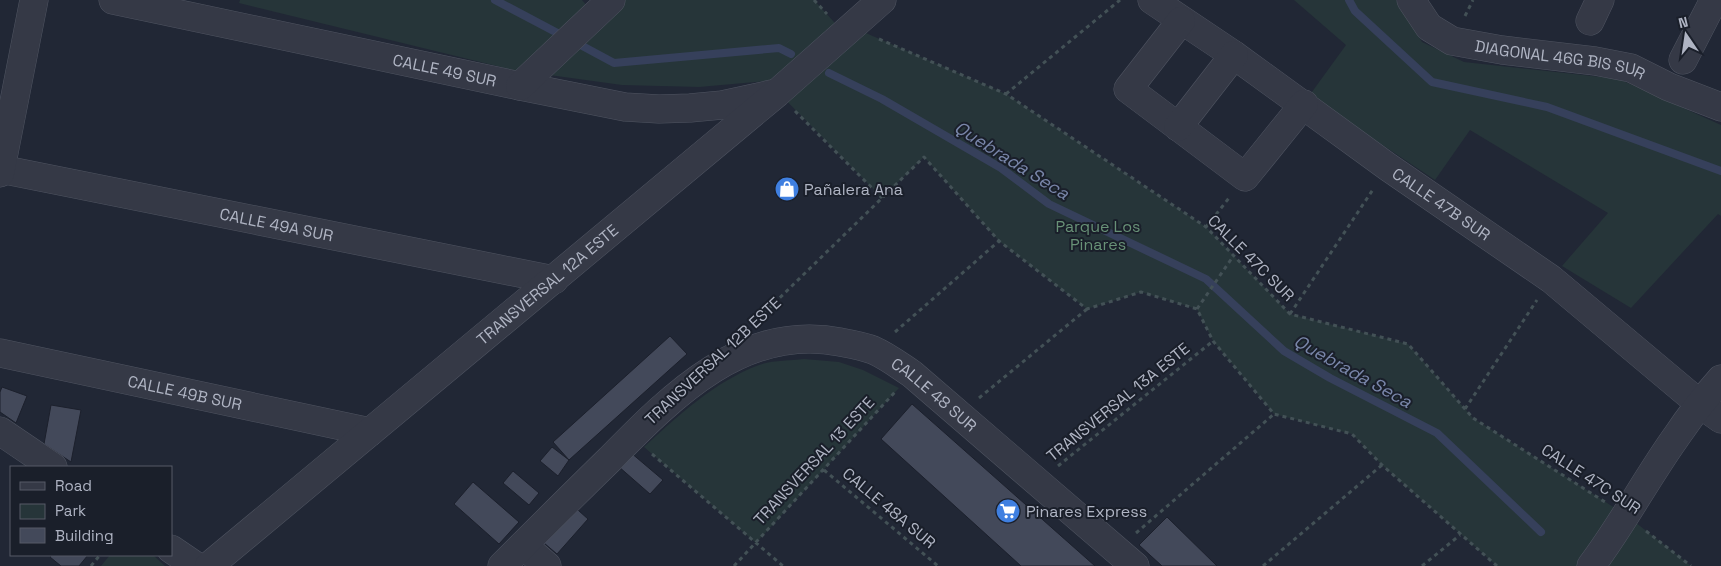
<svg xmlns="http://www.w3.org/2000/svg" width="1721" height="566" font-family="'Space Grotesk',sans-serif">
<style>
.green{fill:#263539}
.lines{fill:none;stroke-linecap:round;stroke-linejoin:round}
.stream{stroke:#36405b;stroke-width:8}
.building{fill:#43495a;stroke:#1c202c}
.minor-casing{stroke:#4f5461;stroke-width:29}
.path{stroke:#435156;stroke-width:3;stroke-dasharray:4 4;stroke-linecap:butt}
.minor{stroke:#353946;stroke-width:28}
.labels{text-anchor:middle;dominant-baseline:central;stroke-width:4;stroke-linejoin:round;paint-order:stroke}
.street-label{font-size:16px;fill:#afb4c3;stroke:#1a1f2a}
.poi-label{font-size:16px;fill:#afb4c3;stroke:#1a1f2a;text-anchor:start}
.park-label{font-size:16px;fill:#689177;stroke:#1a1f2a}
.water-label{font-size:18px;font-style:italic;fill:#7986a9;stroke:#1a1f2a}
</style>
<rect width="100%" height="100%" fill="#212735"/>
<path class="green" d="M240 0H582L595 15 611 0H814L844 33 852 27 1006 94 1206 227 1290 314 1408 344 1473 418 1626 515 1691 566H1497L1382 465 1352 434 1274 414 1213 341 1197 309 1141 292 1087 309 999 241 924 157 882 198 767 81 699 87 622 85 513 70 239 3Z
M1294 0H1396L1422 42 1464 62 1619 79 1721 125V216L1718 214 1631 308 1562 266 1608 213 1470 130 1435 180 1309 96 1346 45Z
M804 359 839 362 863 370 899 388 756 543 644 447C679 415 714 382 759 365 772 360 790 361 804 359Z
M110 555H153L165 566H101Z"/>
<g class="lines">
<path class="stream" d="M495 0 565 37
M1349 0 1355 11 1432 82 1547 107 1721 171
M575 42 614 63 779 48 791 54
M829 73 882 99 1001 168 1049 204 1206 279 1284 351 1330 378 1437 433 1541 532"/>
</g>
<path class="building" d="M670 336 687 354 569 460 553 442Z
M2 387 27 396 16 423 0 412V392Z
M912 404 1095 566H1021L881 439Z
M51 405 81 410 71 462 44 444Z
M552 447 569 460 558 476 540 461Z
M630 452 663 480 650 494 618 466Z
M513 471 539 493 529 505 503 483Z
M473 482 519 522 499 544 454 504Z
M569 502 588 519 557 554 537 537Z
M1167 517 1217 566H1162L1139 545Z
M52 555H88L79 566H61L50 557Z"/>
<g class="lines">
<defs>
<g id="minor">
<path id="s1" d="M113 0 520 86 625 107 659 109 690 108 722 105 772 94"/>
<path id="s2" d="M1152 0 1234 55 1388 167 1551 279 1700 404 1721 419"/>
<path id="s3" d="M1411 0 1429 27 1452 41 1502 50 1595 61 1631 68 1669 87 1721 107"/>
<path d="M1181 21 1128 89 1245 177 1304 104"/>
<path d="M1590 21 1600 0"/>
<path d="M1683 60 1714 0"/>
<path d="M520 86 611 0"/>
<path d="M1178 127 1234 55"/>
<path id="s4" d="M0 169 554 280"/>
<path d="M0 173 34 0"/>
<path id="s5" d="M0 353 370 432"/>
<path d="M0 431 53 467"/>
<path d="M523 545 547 566"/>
<path d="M171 549 196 566"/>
<path id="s6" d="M209 566 777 93 882 0"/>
<path id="s7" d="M502 566C538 530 574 494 610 459 672 396 743 323 840 342 851 344 863 346 873 350 887 356 900 366 912 374L1135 566"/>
<path d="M1591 566C1622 525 1646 479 1676 437 1690 416 1705 397 1721 379"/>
</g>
</defs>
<use href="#minor" class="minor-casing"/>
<path class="path" d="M814 0 827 14
M1465 16 1473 0
M879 39 1006 94 1206 227 1290 314 1408 344 1473 418 1605 502
M1006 94 1120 0
M795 111 882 198
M1206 227 1229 198
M1197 309 1234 255
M1290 314 1374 188
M757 320 924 157 999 241 1087 309 1141 292 1197 309 1213 341 1274 414 1352 434 1382 465 1497 566
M895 332 999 241
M979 398 1087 309
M1465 409 1537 300
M652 454 783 566
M1058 466 1213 341
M824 470 938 566
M1646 531 1691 566
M1136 533 1274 414
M91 566 100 555
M734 566 895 392
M1263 566 1382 465
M1422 566 1460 535"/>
<use href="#minor" class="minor"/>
</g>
<defs>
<symbol id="shop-disc" viewBox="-11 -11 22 22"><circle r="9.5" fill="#3f7fe0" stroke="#1a1f2a"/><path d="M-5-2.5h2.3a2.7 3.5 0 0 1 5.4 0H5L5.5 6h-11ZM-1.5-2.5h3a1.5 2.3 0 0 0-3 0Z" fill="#fff"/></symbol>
<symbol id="supermarket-disc" viewBox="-11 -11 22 22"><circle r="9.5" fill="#3f7fe0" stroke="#1a1f2a"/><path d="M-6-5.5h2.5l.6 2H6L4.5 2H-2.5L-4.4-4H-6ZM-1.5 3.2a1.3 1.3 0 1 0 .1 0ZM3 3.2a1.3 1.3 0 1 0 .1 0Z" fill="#fff"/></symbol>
</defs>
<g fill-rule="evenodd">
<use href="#shop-disc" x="773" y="175" width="28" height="28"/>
<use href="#supermarket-disc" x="994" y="497" width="28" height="28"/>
</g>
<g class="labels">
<g class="street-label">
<text stroke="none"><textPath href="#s3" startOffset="169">DIAGONAL 46G BIS SUR</textPath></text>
<text stroke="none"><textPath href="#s1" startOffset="339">CALLE 49 SUR</textPath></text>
<text stroke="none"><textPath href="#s2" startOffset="354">CALLE 47B SUR</textPath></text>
<text stroke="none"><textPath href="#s4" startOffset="282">CALLE 49A SUR</textPath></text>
<text transform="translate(1251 258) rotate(45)">CALLE 47C SUR</text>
<text stroke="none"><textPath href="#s6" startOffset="440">TRANSVERSAL 12A ESTE</textPath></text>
<text transform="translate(713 361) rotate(-43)">TRANSVERSAL 12B ESTE</text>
<text stroke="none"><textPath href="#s5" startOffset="189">CALLE 49B SUR</textPath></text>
<text stroke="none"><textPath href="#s7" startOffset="532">CALLE 48 SUR</textPath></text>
<text transform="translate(1118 402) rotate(-39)">TRANSVERSAL 13A ESTE</text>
<text transform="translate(814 461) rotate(-47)">TRANSVERSAL 13 ESTE</text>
<text transform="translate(1591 479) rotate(33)">CALLE 47C SUR</text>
<text transform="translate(889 508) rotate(40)">CALLE 48A SUR</text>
</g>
<g class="poi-label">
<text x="804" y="189">Pañalera Ana</text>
<text x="1026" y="511">Pinares Express</text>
</g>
<g class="park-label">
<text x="1098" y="226">Parque Los<tspan x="1098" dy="18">Pinares</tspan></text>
</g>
<g class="water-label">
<text transform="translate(1012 160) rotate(32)">Quebrada Seca</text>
<text transform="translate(1353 371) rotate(29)">Quebrada Seca</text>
</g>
</g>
<rect x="10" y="466" width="162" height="90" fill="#1a1f2a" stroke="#565b67"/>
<rect x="20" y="482" width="25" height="8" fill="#353946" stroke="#565b67"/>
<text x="55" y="491" font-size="15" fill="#afb4c3">Road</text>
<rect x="20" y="504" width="25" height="15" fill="#263539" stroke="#565b67"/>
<text x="55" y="516" font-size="15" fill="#afb4c3">Park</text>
<rect x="20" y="528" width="25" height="15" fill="#43495a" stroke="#565b67"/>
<text x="55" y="541" font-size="15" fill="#afb4c3">Building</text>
<g transform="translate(1686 35) rotate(347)" stroke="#1a1f2a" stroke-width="4" paint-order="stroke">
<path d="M0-4L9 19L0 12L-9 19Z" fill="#afb4c3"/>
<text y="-8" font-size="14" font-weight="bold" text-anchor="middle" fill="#afb4c3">N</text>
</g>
</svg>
